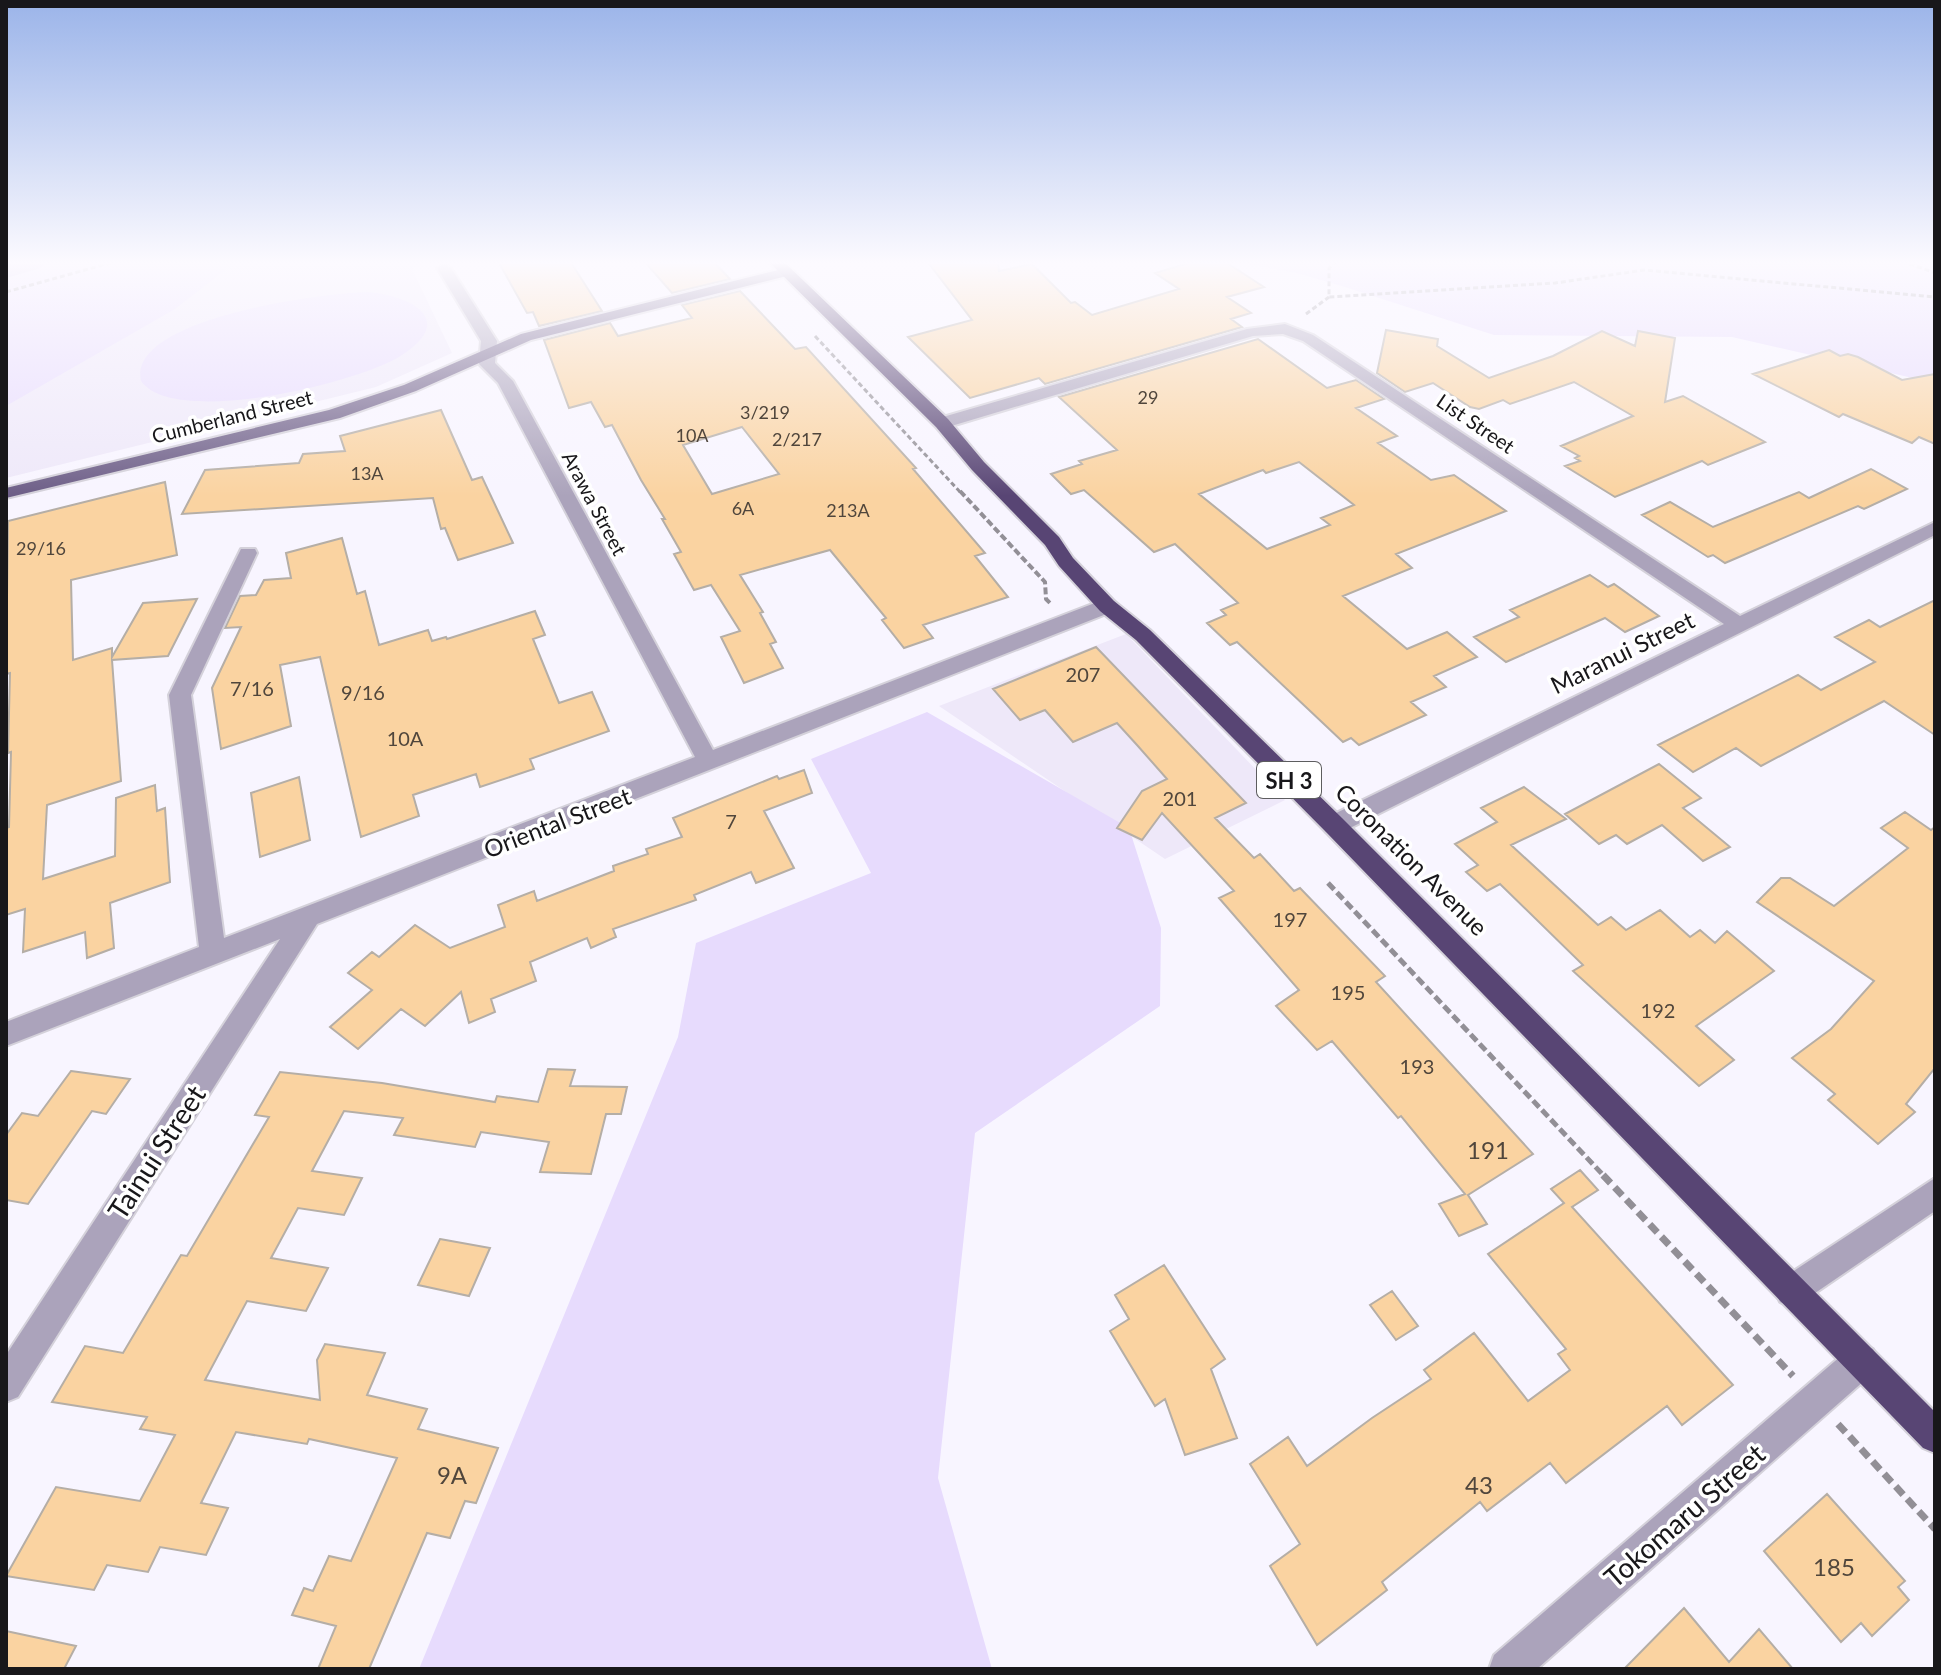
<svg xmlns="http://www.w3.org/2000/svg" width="1941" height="1675" font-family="Lato,sans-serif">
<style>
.built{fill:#eee8f9}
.green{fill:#e7dbfd}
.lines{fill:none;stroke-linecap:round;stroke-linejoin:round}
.river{fill:#c9b4eb;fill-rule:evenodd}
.building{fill:#fad3a1;stroke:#b5aea6;stroke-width:2;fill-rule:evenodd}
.minor-casing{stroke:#d4d1da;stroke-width:4}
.major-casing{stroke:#d4d1da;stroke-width:4}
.highway-casing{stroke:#d4d1da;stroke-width:4}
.path-far3{stroke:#928f96;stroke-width:3;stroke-dasharray:5 3;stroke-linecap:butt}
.path-far2{stroke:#928f96;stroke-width:4;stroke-dasharray:7 3;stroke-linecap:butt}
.path-far1{stroke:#928f96;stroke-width:5;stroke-dasharray:9 4;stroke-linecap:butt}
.path{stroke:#928f96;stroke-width:7;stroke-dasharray:11 6;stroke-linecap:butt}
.minor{fill:#aba3bb;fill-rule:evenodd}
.major{fill:#6d5e87;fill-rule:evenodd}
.highway{fill:#584574;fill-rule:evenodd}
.labels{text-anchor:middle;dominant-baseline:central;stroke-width:7;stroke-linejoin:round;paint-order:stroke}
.far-number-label{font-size:18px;fill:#50463c}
.far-street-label{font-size:20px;fill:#18171a;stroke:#fff}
.number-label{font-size:20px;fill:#50463c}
.shield{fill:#fff;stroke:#5d5d5f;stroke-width:2}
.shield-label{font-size:22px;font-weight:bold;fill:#18171a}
.street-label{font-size:24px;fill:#18171a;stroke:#fff}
.near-number-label{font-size:24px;fill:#50463c}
.near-street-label{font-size:28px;fill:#18171a;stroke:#fff}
</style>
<rect width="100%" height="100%" fill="#f8f5ff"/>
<path class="built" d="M222 261H430L412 269 452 353 376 387 6 478V383Z
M1126 634 1285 800 1165 859 939 706Z"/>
<path class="green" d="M20 261H237L175 309 6 406V266Z
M1230 261H1935V383L1732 337 1494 335 1345 287 1297 273Z
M367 292C409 295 458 319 402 355 360 383 174 428 141 381 127 318 324 293 367 292Z
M927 712 1129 828 1161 928 1160 1006 975 1133 938 1478 992 1669H419L678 1037 696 943 871 873 811 759Z"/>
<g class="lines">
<path class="river" d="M6 261H46L41 268 6 278Z"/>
</g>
<path class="building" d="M498 261H570L602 311 539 326 533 312 527 313Z
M644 261H713L730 279 672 293Z
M927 261H998L999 271 1032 264 1071 303 1075 302 1092 315 1179 289 1155 273 1195 261H1224L1264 287 1227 297 1251 313 1231 319 1242 327 1045 384 1039 378 970 398 908 337 972 320Z
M740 291 795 349 806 347 916 468 913 469 985 553 975 556 1008 597 923 625 933 638 904 648 882 620 886 618 830 550 740 575 763 612 760 613 776 642 770 644 783 668 744 683 721 637 740 631 711 585 694 590 674 554 681 552 662 519H665L641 480 612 425 605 427 591 402 569 408 544 340 610 323 618 336 692 318 682 305ZM742 427 779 474 712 494 683 445Z
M1386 330 1438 339 1437 346 1489 378 1553 356 1602 331 1635 346 1638 331 1675 338 1665 402 1683 396 1765 442 1708 465 1702 461 1615 497 1565 466 1580 461 1575 458 1579 456 1561 446 1633 416 1574 382 1510 404 1503 400 1479 409 1470 407 1433 383 1405 392 1377 373Z
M1258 339 1327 388 1356 380 1384 399 1356 408 1397 436 1378 443 1431 480 1454 475 1506 511 1396 554 1412 568 1343 596 1407 649 1447 632 1477 657 1434 676 1446 687 1411 702 1426 715 1359 745 1351 738 1343 742 1237 642 1230 645 1207 623 1226 615 1221 610 1238 603 1175 544 1154 552 1084 490 1071 494 1051 474 1082 464 1079 461 1117 450 1059 397ZM1299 462 1354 505 1321 518 1330 525 1267 549 1199 494 1263 470 1266 473Z
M1829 350 1840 356 1848 354 1858 357 1902 380 1935 374V444L1919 437 1912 443 1843 414 1839 417 1753 374Z
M441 410 472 480 482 477 513 543 458 560 445 528 441 529 433 498 182 514 205 470 299 463 303 454 345 451 340 436Z
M1871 469 1907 489 1864 509 1858 506 1725 563 1713 555 1708 557 1642 515 1670 502 1713 527 1799 492 1809 498Z
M165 482 177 555 71 580 73 660 112 648V657L143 603 197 599 168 656 112 660 121 781 47 805 43 879 115 856 116 798 155 785 157 811 165 808 170 882 110 903 114 948 87 958 85 932 23 952 25 909 6 915V828L9 827 11 752 8 753 10 673 6 674 8 521Z
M342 538 357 594 365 591 379 645 428 630 432 641 446 637 447 639 535 611 545 635 533 639 559 703 592 692 609 731 530 759 534 769 480 787 476 774 413 795 419 816 361 837 320 657 280 665 291 726 221 749 212 688 241 627 225 628 240 596 256 595 264 580 291 578 286 553Z
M1590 575 1608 587 1614 584 1659 616 1625 632 1605 618 1506 662 1474 637 1519 617 1510 610Z
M1935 600V735L1884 701 1761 766 1736 748 1693 772 1658 745 1798 675 1821 690 1875 662 1835 637 1869 620 1880 627Z
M1096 647 1246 803 1215 818 1254 858 1260 854 1294 891 1300 888 1385 976 1376 982 1533 1154 1468 1195 1487 1224 1459 1236 1439 1204 1465 1194 1401 1116 1398 1118 1332 1041 1317 1050 1276 1006 1299 990 1219 898 1234 891 1162 813 1142 840 1117 828 1142 791 1167 779 1137 745 1117 723 1073 742 1045 710 1020 720 993 689Z
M1659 764 1701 798 1683 808 1730 847 1703 861 1662 825 1627 844 1616 835 1599 844 1565 814Z
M804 770 812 793 764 811 794 868 756 883 751 872 694 895 696 900 613 929 616 937 591 948 587 938 530 962 536 981 491 999 495 1012 469 1023 461 992 425 1026 401 1009 358 1049 330 1027 372 990 348 973 372 952 379 957 415 925 450 948 505 927 498 905 534 891 537 901 614 871 613 866 648 854 646 849 682 837 673 818 777 776 779 779Z
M299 777 310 840 260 857 251 793Z
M1524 787 1566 819 1511 845 1598 925 1611 917 1626 930 1660 910 1690 937 1700 930 1715 943 1727 931 1774 971 1696 1026 1734 1060 1699 1086 1573 971 1583 965 1500 884 1487 891 1466 872 1478 865 1455 844 1497 822 1481 808Z
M1905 812 1931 830 1935 827V1068L1906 1104 1915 1112 1878 1144 1828 1100 1835 1094 1792 1058 1831 1029 1874 981 1757 902 1781 878H1790L1834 906 1908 848 1881 828Z
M548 1069 575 1070 570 1086 627 1087 621 1114H606L591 1174 540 1172 549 1142 481 1132 475 1147 394 1135 403 1118 344 1111 312 1171 362 1178 344 1215 298 1208 271 1258 328 1268 306 1311 247 1301 205 1380 320 1400 317 1360 325 1344 385 1353 367 1395 427 1409 418 1429 498 1448 476 1503 465 1501 450 1538 427 1533 369 1669H318L336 1626 292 1615 304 1588 313 1591 329 1556 351 1561 397 1458 309 1439 307 1444 236 1432 201 1503 228 1508 206 1555 160 1547 148 1572 107 1565 94 1590 6 1576 56 1487 140 1501 175 1435 140 1429 147 1417 52 1402 85 1346 123 1353 181 1255 187 1256 269 1117 255 1115 280 1072 382 1083 495 1102 497 1096 538 1102Z
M71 1071 130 1079 106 1114 92 1111 28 1204 6 1200V1135L22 1113 38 1116Z
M1580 1170 1598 1190 1572 1207 1733 1385 1682 1425 1667 1406 1566 1483 1550 1463 1487 1511 1480 1502 1382 1582 1387 1590 1317 1645 1270 1566 1300 1544 1250 1464 1288 1437 1307 1466 1372 1418 1431 1379 1424 1370 1474 1333 1528 1401 1570 1370 1558 1354 1566 1349 1488 1254 1564 1203 1551 1189Z
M440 1239 490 1248 469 1296 418 1285Z
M1164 1265 1225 1359 1211 1369 1237 1438 1185 1455 1165 1399 1155 1406 1110 1331 1129 1319 1115 1295Z
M1392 1291 1418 1326 1396 1340 1370 1305Z
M1827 1494 1905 1581 1898 1587 1909 1600 1872 1636 1861 1623 1841 1642 1764 1551Z
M1684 1608 1729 1662 1759 1629 1793 1669H1624Z
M6 1631 76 1646 64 1669H6Z"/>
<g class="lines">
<defs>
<path id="minor" d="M444 264 451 268 497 341 495 363 513 381 713 750 1100 601H1114L1117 606 1114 611 317 924 18 1397 6 1402V1355L280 939 6 1046V1022L199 947 169 695 241 549H255L257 553 191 695 224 938 695 757 498 383 479 364 481 341 437 268Z
M1285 324 1313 335 1740 616 1935 522V535L1342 832 1334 834 1326 832 1322 825 1326 818 1724 624 1303 341 1283 334 1253 336 948 427 942 428 934 423 936 419 1247 329Z
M1935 1178V1211L1802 1302 1791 1307 1780 1302 1775 1291 1780 1280Z
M1861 1344 1873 1349 1878 1361 1873 1373 1537 1669H1489L1494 1655 1849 1349Z"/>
<path id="major" d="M786 268 793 272 791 275 531 340 416 391 340 418 6 498V488L329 410 404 385 521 334Z"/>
<path id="highway" d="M768 261H783L948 419 984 462 1059 537 1073 558 1114 601 1150 630 1342 818 1935 1412V1453L1923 1448 1326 832 1136 640 1100 611 1059 566 1045 545 972 470 936 427Z"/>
</defs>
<use href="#minor" class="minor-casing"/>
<use href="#major" class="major-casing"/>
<use href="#highway" class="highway-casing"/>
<path class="path-far3" d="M1337 261 1329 268V297L1555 283 1644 270 1935 297
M1902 261 1935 273
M6 292 117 261
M1306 314 1329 297
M815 336 961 493"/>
<path class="path-far2" d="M960 491 1045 582 1046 599 1051 604"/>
<path class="path-far1" d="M1328 883 1605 1177"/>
<path class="path" d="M1603 1175 1793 1376
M1838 1424 1935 1529"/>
<use href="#minor" class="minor"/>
<use href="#major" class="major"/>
<use href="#highway" class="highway"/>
</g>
<linearGradient id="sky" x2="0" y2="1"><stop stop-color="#9bb4e9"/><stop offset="0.53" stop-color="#fcfaff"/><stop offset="1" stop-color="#fcfaff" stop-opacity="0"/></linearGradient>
<rect width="1941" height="496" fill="url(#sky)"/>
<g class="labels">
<g class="far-number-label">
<text x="1148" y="397">29</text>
<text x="765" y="412">3/219</text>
<text x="692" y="435">10A</text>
<text x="797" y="439">2/217</text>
<text x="367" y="473">13A</text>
<text x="743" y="508">6A</text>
<text x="848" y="510">213A</text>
<text x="41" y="548">29/16</text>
</g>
<g class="far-street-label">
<text transform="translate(232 416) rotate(-14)">Cumberland Street</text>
<text transform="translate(1476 423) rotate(34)">List Street</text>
<text transform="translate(595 503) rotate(62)">Arawa Street</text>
</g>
<g class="number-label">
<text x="1083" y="674">207</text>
<text x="252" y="688">7/16</text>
<text x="363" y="692">9/16</text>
<text x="405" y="738">10A</text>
<text x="1180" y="798">201</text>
<text x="731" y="821">7</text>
<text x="1290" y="919">197</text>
<text x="1348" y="992">195</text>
<text x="1658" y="1010">192</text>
<text x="1417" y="1066">193</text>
</g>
<rect class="shield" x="1257" y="762" width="64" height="36" rx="6"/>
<g class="shield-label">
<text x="1289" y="780">SH 3</text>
</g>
<g class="street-label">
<text transform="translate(1622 652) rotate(-26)">Maranui Street</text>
<text transform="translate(557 822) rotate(-21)">Oriental Street</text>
<text transform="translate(1412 859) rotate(45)">Coronation Avenue</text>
</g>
<g class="near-number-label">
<text x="1488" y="1149">191</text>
<text x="452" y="1474">9A</text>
<text x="1479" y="1484">43</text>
<text x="1834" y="1566">185</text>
</g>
<g class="near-street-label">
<text transform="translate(156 1152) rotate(-57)">Tainui Street</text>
<text transform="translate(1684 1515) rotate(-41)">Tokomaru Street</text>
</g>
</g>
<rect width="1941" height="1675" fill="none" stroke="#18171a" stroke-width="16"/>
</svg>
